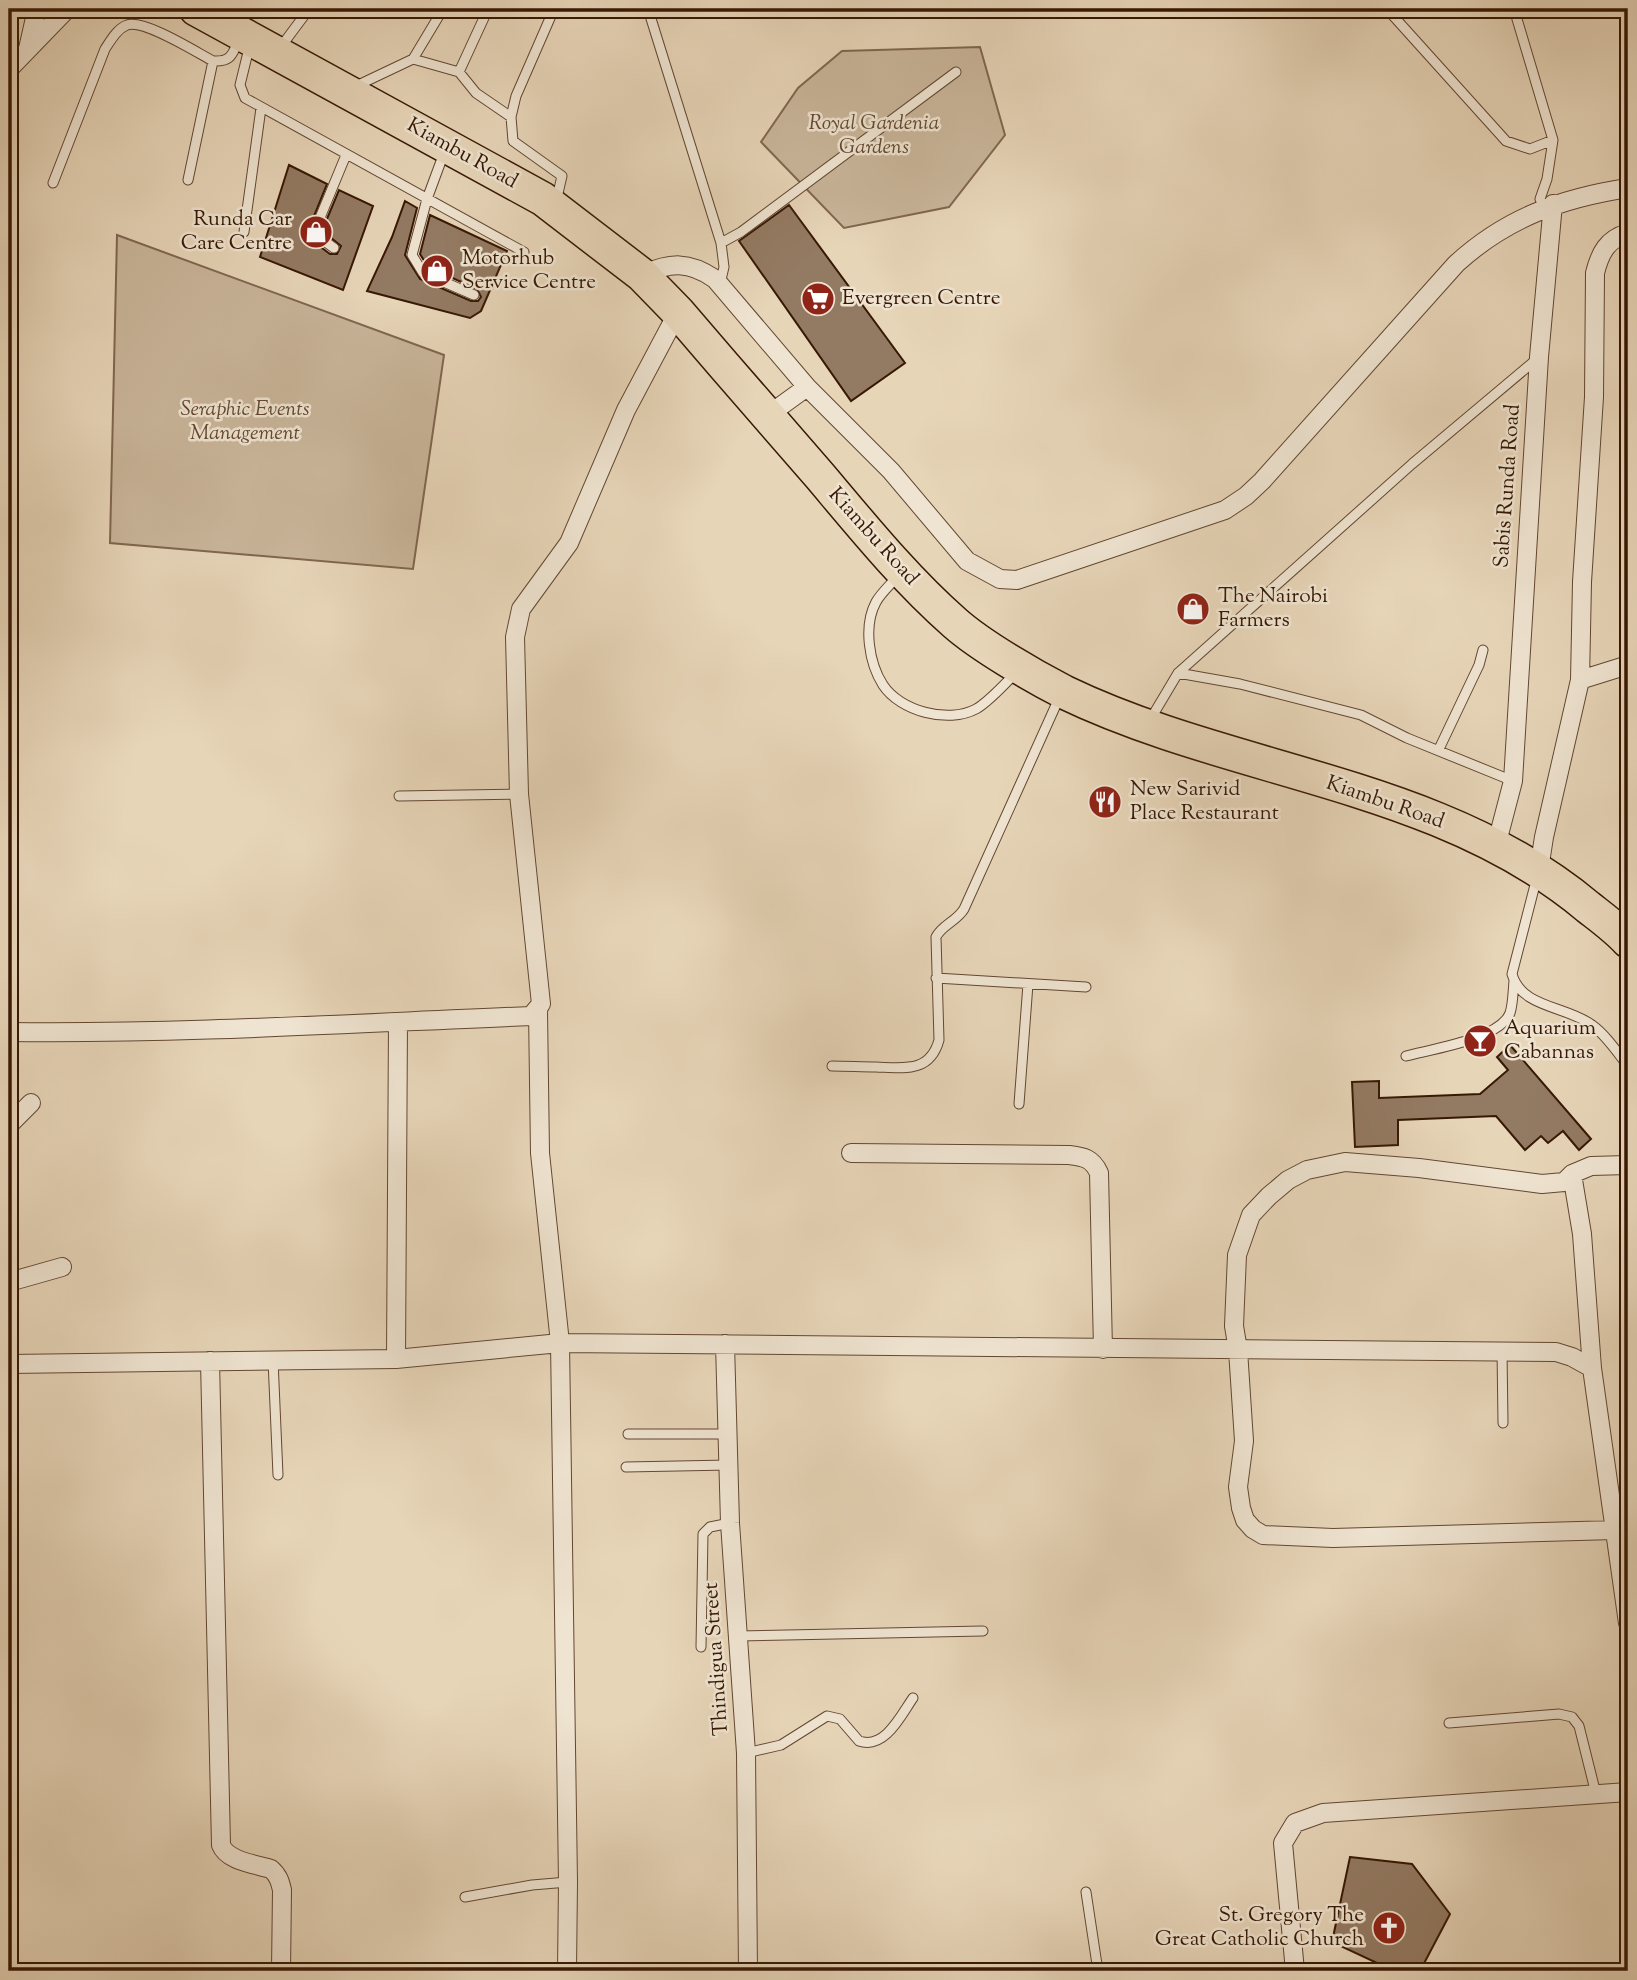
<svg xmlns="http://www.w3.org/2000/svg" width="1637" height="1980" font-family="'Sorts Mill Goudy',serif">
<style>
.green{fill:#c9b59a;stroke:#806650;stroke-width:2}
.building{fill:#937a62;stroke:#371805;stroke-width:2}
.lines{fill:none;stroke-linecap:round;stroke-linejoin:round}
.lane-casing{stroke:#634732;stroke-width:11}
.street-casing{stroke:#634732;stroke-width:20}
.highway-casing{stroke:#371805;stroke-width:36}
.lane{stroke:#efe4d1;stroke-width:9}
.street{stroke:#efe4d1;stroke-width:18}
.highway{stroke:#e7d5b8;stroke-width:33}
.labels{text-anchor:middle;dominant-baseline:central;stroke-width:5;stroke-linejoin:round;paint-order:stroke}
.park-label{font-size:21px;font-style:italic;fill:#634732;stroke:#efe4d1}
.street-label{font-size:21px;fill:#371805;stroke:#efe4d1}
.poi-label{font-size:21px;fill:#371805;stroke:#efe4d1;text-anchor:start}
</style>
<rect width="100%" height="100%" fill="#e7d5b8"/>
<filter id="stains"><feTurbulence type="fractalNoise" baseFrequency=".00286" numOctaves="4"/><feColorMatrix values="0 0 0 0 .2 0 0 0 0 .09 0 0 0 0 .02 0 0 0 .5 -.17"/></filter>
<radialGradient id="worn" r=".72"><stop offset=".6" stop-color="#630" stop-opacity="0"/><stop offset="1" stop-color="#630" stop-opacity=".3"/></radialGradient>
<path class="green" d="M980 47 1005 135 949 207 844 228 761 142 798 88 842 51Z
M117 235 444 355 413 569 110 543Z"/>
<path class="building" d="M289 165 327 184 310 226 314 242 330 254H337L341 246 325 233 324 226 339 190 373 206 343 290 260 257Z
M405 201 417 208 405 255 420 279 471 301H478L481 297 477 289 428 267 420 254 430 215 507 251 481 311 470 318 367 291 392 237Z
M789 205 905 363 851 401 739 241Z
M1510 1045 1591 1139 1579 1150 1563 1131 1548 1143 1541 1136 1525 1150 1496 1116 1398 1120V1145L1355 1147 1352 1082 1379 1081V1098L1480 1094 1508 1070 1497 1057Z
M1350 1857 1412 1864 1450 1914 1420 1971H1394L1332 1942Z"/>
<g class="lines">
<defs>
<path id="lane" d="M488 9 459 72 476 93 511 117
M554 9 516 96 511 117 513 141 562 176 556 202
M648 9 721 243 724 267 720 284
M1387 9 1506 141 1530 149 1553 140
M1514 9 1553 140 1547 179 1540 199 1544 208
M250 44 240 85 245 98 524 252
M280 48 309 9
M413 59 459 72
M354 87 413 59 443 9
M444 153 427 199 412 255 423 273 474 295
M188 180 213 61
M53 183 105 49C111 40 117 29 127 25 144 19 196 52 213 61 231 62 232 55 239 40
M244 232 261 108
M721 243 741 232 956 72
M334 248 319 237 317 225 346 155
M897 577C890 585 881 593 876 602 863 626 869 663 883 685 900 711 948 724 976 709 990 701 1004 684 1016 673
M1178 673 1240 684 1361 715 1407 738 1513 781
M1150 720 1178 673 1412 464 1537 359
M1439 749 1479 665 1483 650
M399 796 519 794
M1537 877 1512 974C1521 1008 1567 1006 1592 1025 1606 1035 1617 1052 1628 1066
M936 978 1086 987
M1406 1056C1432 1049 1500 1039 1510 1013 1513 1004 1513 991 1514 981
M832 1066C847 1066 862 1067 876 1067 904 1068 930 1073 939 1040L936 937C942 925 957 921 964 909L1060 696
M1019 1104 1028 984
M1502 1350 1503 1423
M273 1360 278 1475
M628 1434H728
M626 1467 729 1465
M738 1636 983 1631
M701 1647 703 1534 710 1527 730 1523
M1449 1723 1559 1714 1572 1717 1579 1726 1596 1794
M746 1753 781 1745 827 1716 840 1719 859 1741C885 1750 901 1715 913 1698
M1086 1892 1098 1971
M465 1897 532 1885 568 1882"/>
<path id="street" d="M28 49 37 9
M9 69 67 9
M642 275C670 262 689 261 715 279L807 387 891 471 967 561 1000 579 1017 580 1225 510 1246 496 1262 481 1456 264C1506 218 1562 198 1628 188
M767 416 807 387
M1580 680 1628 665
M1496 846 1513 781 1539 357 1553 204
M1539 869 1544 837 1580 680 1582 582 1594 397 1595 273C1600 253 1607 239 1628 233
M538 1010 540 1153 560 1343 568 1882 567 1971
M9 1032C183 1034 357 1023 531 1016L541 1004 519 794 515 637 521 609 569 543 626 410 678 312
M9 1125 31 1103
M851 1153 1069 1155C1084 1157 1092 1158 1099 1173L1103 1349
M1572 1174 1582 1234 1592 1368
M9 1282 62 1267
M725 1344 730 1523 746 1753 748 1971
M396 1359 398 1022
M210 1361 221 1845C227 1861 255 1864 271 1869 278 1875 280 1881 282 1890L281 1971
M9 1364 396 1359 560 1343 1556 1352 1572 1357 1592 1368 1628 1623
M1615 1530 1333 1538 1263 1535 1253 1529 1245 1520 1241 1508 1238 1487 1244 1441 1238 1350 1234 1326 1237 1255 1251 1215 1269 1196 1288 1180 1307 1170 1345 1162 1419 1168 1542 1184 1564 1182 1572 1174 1591 1166 1628 1165
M1295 1971 1283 1843 1295 1823 1323 1813 1628 1792"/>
<path id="highway" d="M196 9 543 199 642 275 678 312C725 367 773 422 820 476 863 527 905 579 955 623 981 646 1033 676 1064 692 1234 774 1439 782 1588 907 1602 918 1616 928 1628 941"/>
</defs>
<use href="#lane" class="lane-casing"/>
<use href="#street" class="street-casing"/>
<use href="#highway" class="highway-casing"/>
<use href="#lane" class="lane"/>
<use href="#street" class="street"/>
<use href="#highway" class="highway"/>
</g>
<defs>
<symbol id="shop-disc" viewBox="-11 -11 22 22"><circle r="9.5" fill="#8f2418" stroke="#efe4d1"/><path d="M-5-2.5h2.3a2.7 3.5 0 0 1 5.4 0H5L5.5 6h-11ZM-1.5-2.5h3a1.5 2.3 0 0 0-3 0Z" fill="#fff"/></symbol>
<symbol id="supermarket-disc" viewBox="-11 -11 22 22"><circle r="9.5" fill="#8f2418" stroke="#efe4d1"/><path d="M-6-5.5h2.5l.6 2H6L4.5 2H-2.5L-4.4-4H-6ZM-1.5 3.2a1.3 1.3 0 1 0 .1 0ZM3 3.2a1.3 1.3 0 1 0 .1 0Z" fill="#fff"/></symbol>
<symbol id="restaurant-disc" viewBox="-11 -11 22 22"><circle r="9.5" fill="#8f2418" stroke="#efe4d1"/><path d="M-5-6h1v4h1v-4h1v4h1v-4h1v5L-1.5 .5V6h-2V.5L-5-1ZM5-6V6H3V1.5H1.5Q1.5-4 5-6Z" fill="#fff"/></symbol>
<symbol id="bar-disc" viewBox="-11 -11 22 22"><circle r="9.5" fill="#8f2418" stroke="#efe4d1"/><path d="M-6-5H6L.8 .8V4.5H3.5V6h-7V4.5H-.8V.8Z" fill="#fff"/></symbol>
<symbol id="church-disc" viewBox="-11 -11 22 22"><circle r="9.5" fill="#8f2418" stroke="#efe4d1"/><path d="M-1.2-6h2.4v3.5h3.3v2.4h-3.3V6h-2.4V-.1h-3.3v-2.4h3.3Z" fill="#fff"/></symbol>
</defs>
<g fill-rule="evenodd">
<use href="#shop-disc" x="297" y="213" width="38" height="38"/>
<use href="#shop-disc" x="418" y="252" width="38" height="38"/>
<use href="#supermarket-disc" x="799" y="280" width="38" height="38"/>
<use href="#shop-disc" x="1174" y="590" width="38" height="38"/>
<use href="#restaurant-disc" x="1086" y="783" width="38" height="38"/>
<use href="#bar-disc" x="1461" y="1022" width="38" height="38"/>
<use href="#church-disc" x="1370" y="1909" width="38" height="38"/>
</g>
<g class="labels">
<g class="park-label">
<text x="874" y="124">Royal Gardenia<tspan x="874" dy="24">Gardens</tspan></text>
<text x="245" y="410">Seraphic Events<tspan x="245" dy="24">Management</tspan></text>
</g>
<g class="street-label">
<text transform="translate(462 154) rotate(29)">Kiambu Road</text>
<text transform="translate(1508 486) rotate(-86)">Sabis Runda Road</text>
<text transform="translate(873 537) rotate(48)">Kiambu Road</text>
<text transform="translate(1385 803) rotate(19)">Kiambu Road</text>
<text transform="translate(717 1659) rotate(-94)">Thindigua Street</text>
</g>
<g class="poi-label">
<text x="292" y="220" text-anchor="end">Runda Car<tspan x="292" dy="24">Care Centre</tspan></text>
<text x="462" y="259">Motorhub<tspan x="462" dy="24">Service Centre</tspan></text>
<text x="842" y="299">Evergreen Centre</text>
<text x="1218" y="597">The Nairobi<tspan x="1218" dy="24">Farmers</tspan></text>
<text x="1130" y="790">New Sarivid<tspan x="1130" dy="24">Place Restaurant</tspan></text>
<text x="1504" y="1029">Aquarium<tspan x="1504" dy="24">Cabannas</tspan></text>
<text x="1364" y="1916" text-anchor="end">St. Gregory The<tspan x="1364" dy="24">Great Catholic Church</tspan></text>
</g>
</g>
<rect width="1637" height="1980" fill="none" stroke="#e7d5b8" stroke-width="35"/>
<rect x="10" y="10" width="1616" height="1959" fill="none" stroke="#371805" stroke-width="3.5"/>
<rect x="18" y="18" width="1602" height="1945" fill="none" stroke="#371805" stroke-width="2"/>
<rect width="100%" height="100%" filter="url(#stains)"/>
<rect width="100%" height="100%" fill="url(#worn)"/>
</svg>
